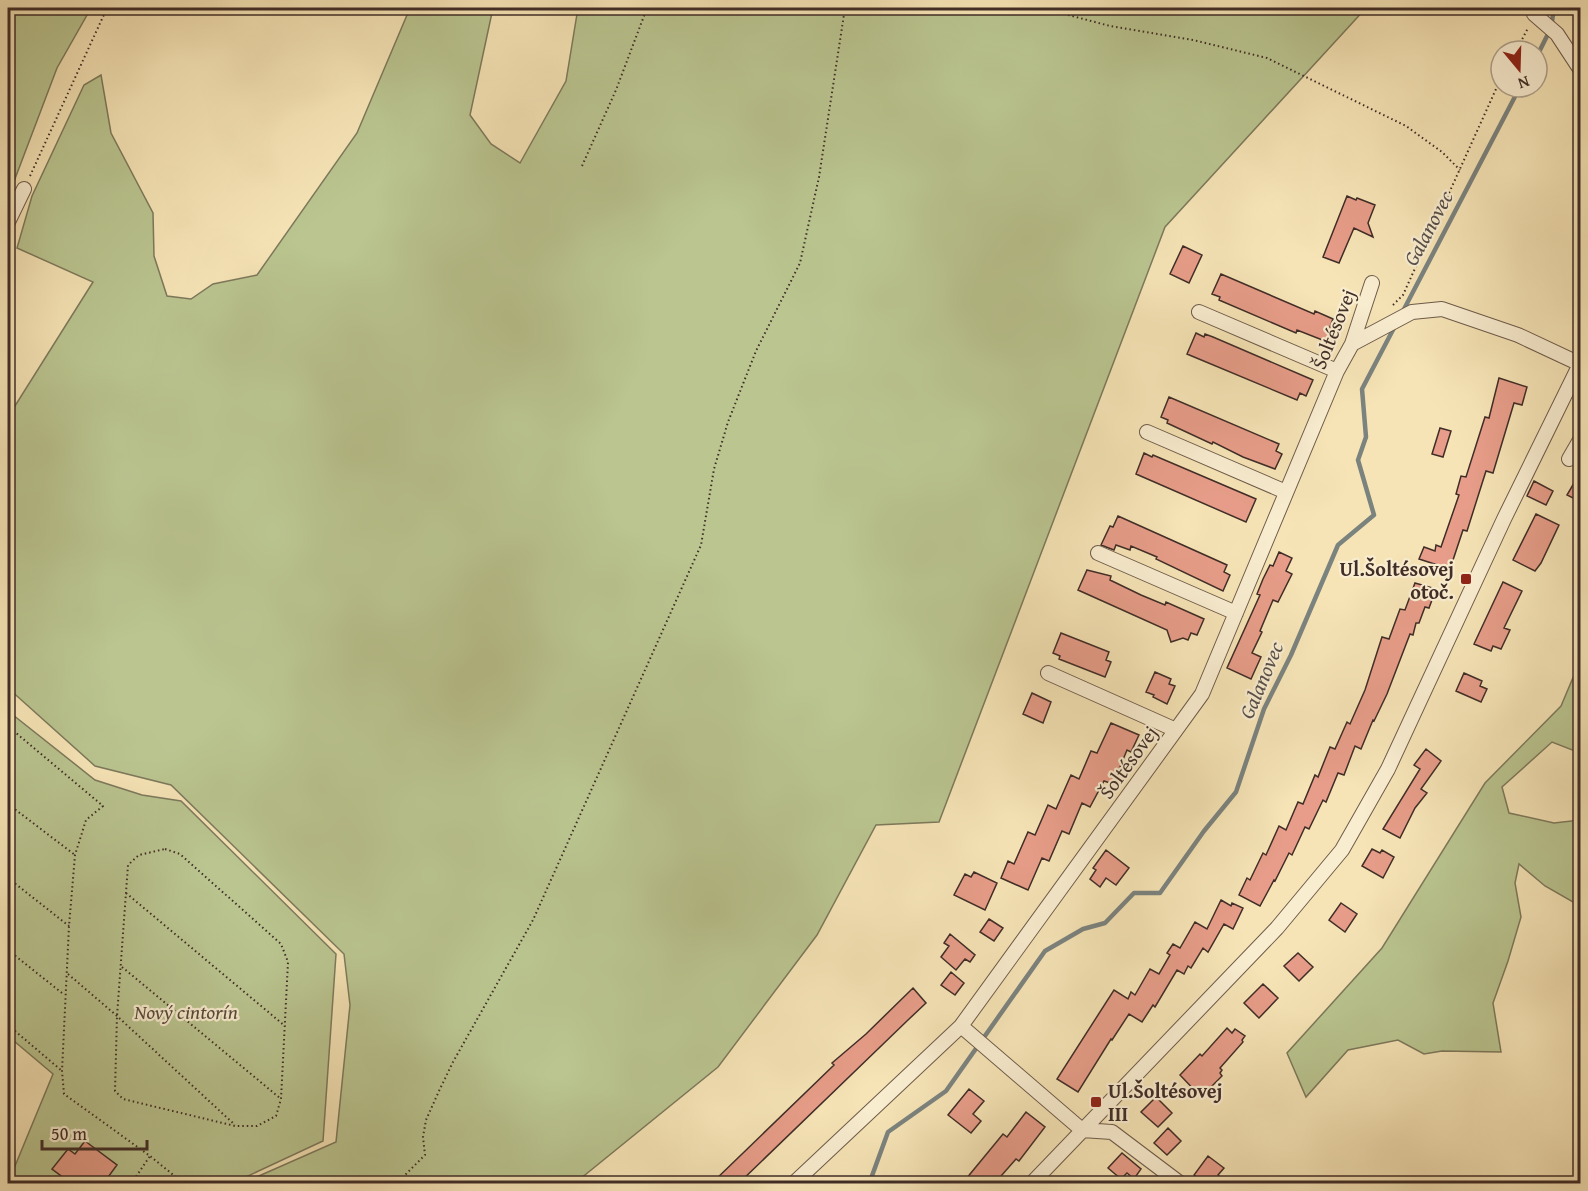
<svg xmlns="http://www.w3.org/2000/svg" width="1588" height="1191" font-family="'Gentium Book Plus',serif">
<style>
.green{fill:#bac590;stroke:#7d795c;stroke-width:1.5}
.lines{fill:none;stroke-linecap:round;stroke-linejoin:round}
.stream{stroke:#7b837f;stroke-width:4.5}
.building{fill:#e79d89;stroke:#402d27;stroke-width:1.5}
.minor-casing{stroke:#6e5b4b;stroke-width:16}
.path{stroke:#402d27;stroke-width:2;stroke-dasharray:1.5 3;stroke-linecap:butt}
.minor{stroke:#f9edd0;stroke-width:14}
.poi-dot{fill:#8f2418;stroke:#f9edd0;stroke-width:2}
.labels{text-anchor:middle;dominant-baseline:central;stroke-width:4.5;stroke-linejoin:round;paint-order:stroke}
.street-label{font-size:20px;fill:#402d27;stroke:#f9edd0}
.poi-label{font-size:20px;font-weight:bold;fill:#402d27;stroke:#f9edd0;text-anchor:end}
.park-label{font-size:20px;font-style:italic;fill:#584b3c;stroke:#f9edd0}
.water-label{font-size:21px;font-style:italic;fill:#58514c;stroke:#f9edd0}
</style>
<rect width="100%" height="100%" fill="#f6e4b6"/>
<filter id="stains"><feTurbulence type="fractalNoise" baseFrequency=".00333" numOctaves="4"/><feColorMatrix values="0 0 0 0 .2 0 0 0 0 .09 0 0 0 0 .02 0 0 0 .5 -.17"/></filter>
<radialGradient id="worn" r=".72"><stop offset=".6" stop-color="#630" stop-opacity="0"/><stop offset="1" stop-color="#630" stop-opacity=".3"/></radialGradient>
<path class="green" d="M8 8H91L57 68 13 184 8 180Z
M410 8H493L470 115 491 144 520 163 566 81 578 8H1366L1165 227 939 822 876 825 817 935 718 1067 575 1183H243L336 1142 350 1005 344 954 171 785 95 766 8 688V417L93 282 17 248 32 196 84 85 101 75 111 133 153 213 154 256 167 296 191 299 213 284 257 275 357 133Z
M1580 661V753L1552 742 1502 787 1509 813 1554 823 1580 820V906L1545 886 1519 864 1515 883 1521 917 1508 961 1493 1003 1501 1052 1442 1051 1424 1054 1398 1040 1348 1050 1306 1097 1287 1053 1382 948 1485 783 1561 706Z
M8 711 95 780 142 795 181 801 336 954 323 1141 233 1183H8L53 1074 8 1036Z"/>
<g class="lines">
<path class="stream" d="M1537 56 1551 28 1554 8
M1402 313 1520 87
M869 1184 888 1132 946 1091 1045 951 1083 929 1105 923 1134 893H1160L1204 831 1236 792 1264 709 1291 655 1338 545 1374 515 1358 460 1366 437 1362 389 1395 326"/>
</g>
<path class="building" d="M1347 196 1356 200 1357 198 1375 205 1368 223 1373 237 1354 228 1339 263 1323 257Z
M1183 246 1202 255 1189 283 1170 274Z
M1221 274 1314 314 1315 311 1333 319 1330 327 1336 328 1330 343 1297 330 1296 333 1219 300 1220 297 1212 294Z
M1196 333 1204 337 1205 334 1213 337 1313 380 1306 396 1300 393 1297 400 1187 354Z
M1499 378 1527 387 1522 405 1514 403 1493 473 1486 471 1467 531 1463 530 1450 569 1419 559 1424 547 1435 551 1436 545 1441 547 1459 495 1456 494 1461 476 1466 477 1485 417 1489 418Z
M1169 397 1279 444 1276 451 1282 454 1275 469 1243 457 1213 442 1212 444 1167 423 1168 420 1161 417Z
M1440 428 1451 431 1443 457 1432 454Z
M1144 453 1152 457 1153 455 1256 499 1246 522 1136 474Z
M1581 471V502L1567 495Z
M1534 481 1553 491 1546 505 1527 496Z
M1536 514 1559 525 1541 563 1535 571 1513 560Z
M1118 516 1227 565 1224 572 1230 575 1223 591 1156 559 1157 557 1131 546 1130 550 1116 545 1114 550 1101 545 1110 526 1113 527Z
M1279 552 1292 558 1286 571 1292 574 1278 602 1273 600 1260 631 1262 632 1252 653 1261 657 1251 679 1227 668 1260 595 1257 594 1263 579 1270 565 1273 566Z
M1087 570 1111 576 1110 580 1141 595 1165 605 1166 602 1204 619 1197 635 1191 633 1188 640 1183 638 1171 642 1167 630 1078 590Z
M1503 582 1522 591 1504 628 1510 630 1501 649 1493 646 1491 651 1474 644Z
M1415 583 1436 589 1429 608 1425 607 1419 623H1416L1413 635 1410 634 1387 694 1374 721 1373 720 1361 749 1355 746 1344 775 1338 773 1326 802 1323 800 1309 829 1305 827 1292 855 1289 853 1275 881 1274 880 1260 906 1239 895 1247 878 1250 880 1263 853 1266 855 1279 826 1286 830 1298 802 1303 804 1315 775 1318 777 1330 747 1335 749 1347 722 1350 724 1365 690 1382 637 1389 639 1400 609 1405 610Z
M1061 633 1109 652 1106 660 1111 662 1105 677 1059 659 1060 656 1053 653Z
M1155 672 1171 679 1169 684 1175 686 1167 704 1153 697 1154 695 1146 692Z
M1464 673 1482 681 1480 686 1487 689 1481 702 1456 691Z
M1032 693 1051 702 1043 723 1023 714Z
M1111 723 1139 735 1131 752 1127 750 1113 784 1104 781 1090 807 1082 803 1069 834 1062 831 1049 861 1042 858 1028 890 1001 878 1008 861 1014 864 1028 832 1035 835 1048 805 1056 809 1071 775 1079 779 1091 751 1097 753Z
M1426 749 1441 761 1421 789 1427 793 1415 808 1400 838 1383 829 1420 769 1414 765Z
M1372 849 1380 853 1382 850 1394 857 1383 878 1362 866Z
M1106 850 1129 868 1116 885 1106 878 1100 887 1090 879 1096 870 1093 868Z
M974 872 997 883 985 910 954 895 965 874 971 877Z
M1221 900 1231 906 1232 903 1243 908 1233 929 1224 924 1208 952 1203 948 1191 968 1188 966 1184 974 1177 970 1155 1007 1153 1005 1142 1022 1129 1014 1112 1040 1111 1039 1078 1092 1057 1079 1114 990 1128 999 1131 992 1135 995 1150 969 1159 974 1170 955 1167 953 1173 944 1180 948 1195 922 1207 929Z
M1341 903 1357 914 1345 932 1329 920Z
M989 919 1003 928 994 941 980 932Z
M950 934 975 955 970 962 965 959 956 970 941 957 949 946 944 943Z
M1298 953 1313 967 1299 981 1284 966Z
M951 972 964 983 955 995 941 985Z
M1263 984 1278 998 1259 1018 1244 1003Z
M913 988 926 1003 908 1020 738 1184H711L834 1065 832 1063 866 1034Z
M1227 1028 1232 1033 1235 1029 1245 1036 1242 1040 1243 1042 1220 1068 1222 1070 1220 1073 1222 1076 1201 1097 1180 1075 1200 1054 1202 1056Z
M969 1089 984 1101 973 1114 981 1121 971 1133 948 1115Z
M1156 1097 1172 1113 1158 1127 1141 1112Z
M1026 1112 1045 1127 1019 1161 1016 1159 994 1184H972L966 1179 1003 1134 1007 1137Z
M1168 1128 1181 1141 1167 1155 1154 1143Z
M85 1141 117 1165 103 1184H72L52 1169 68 1149 75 1154Z
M1122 1153 1141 1169 1134 1179 1127 1173 1121 1179 1108 1168Z
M1208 1156 1224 1168 1218 1175 1229 1184H1206L1194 1175Z"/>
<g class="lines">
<defs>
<path id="minor" d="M1535 8 1534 14 1557 34 1580 69
M8 222 24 189
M1199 312 1337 371
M1352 344 1412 312 1442 309 1518 335 1580 364
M1147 432 1286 492
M1569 459 1580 440
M1098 553 1236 613
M1048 673 1176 730
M961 1026 1082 1130 1112 1132 1181 1184
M793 1184 961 1026 1202 694 1337 371 1352 344 1372 283
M1031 1184 1277 928 1342 850 1388 769 1504 519 1580 364"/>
</defs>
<use href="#minor" class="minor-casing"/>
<path class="path" d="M1042 8 1110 26 1193 40 1267 58 1406 126 1442 152 1460 170
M1516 51 1528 28
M582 166 616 90 647 8
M30 176 107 8
M1393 305 1403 295 1501 78
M8 732 16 733 103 806 86 820 75 855 69 926 62 1071 64 1094 150 1156 182 1182
M8 804 75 855
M165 849 180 854 281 944 288 962 281 1099 276 1116 257 1126H235L123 1099 115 1091 117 1016 128 865 139 855Z
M8 878 69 926
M126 893 285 1026
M8 950 62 993
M122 967 281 1099
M68 974 117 1016 235 1125
M8 1025 62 1071
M131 1184 150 1156
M396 1184 425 1155 423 1137 426 1120 439 1091 453 1062 533 920 701 545 714 469 728 422 756 351 800 263 819 177 845 8"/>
<use href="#minor" class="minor"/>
</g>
<g class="poi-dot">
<rect x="1460" y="573" width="12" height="12" rx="3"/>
<rect x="1090" y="1096" width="12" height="12" rx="3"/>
</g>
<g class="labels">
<g class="street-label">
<text transform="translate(1333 329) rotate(-68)">Šoltésovej</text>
<text transform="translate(1128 762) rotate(-54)">Šoltésovej</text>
</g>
<g class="poi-label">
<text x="1454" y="568">Ul.Šoltésovej<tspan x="1454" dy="23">otoč.</tspan></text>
<text x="1108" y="1090" text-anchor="start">Ul.Šoltésovej<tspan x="1108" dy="23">III</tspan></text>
</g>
<g class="park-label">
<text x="186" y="1011">Nový cintorín</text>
</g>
<g class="water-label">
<text transform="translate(1428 228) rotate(-62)">Galanovec</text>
<text transform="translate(1261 680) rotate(-67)">Galanovec</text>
</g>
</g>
<rect width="1588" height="1191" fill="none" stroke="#f6e4b6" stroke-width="30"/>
<rect x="9" y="9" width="1570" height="1173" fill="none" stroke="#402d27" stroke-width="3"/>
<rect x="15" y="15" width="1558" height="1161" fill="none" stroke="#402d27" stroke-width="1.5"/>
<g transform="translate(1519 69) rotate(161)"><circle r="28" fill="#f9edd0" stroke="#afa08c" stroke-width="1.5"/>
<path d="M0-4.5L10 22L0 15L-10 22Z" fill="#8f2418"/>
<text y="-9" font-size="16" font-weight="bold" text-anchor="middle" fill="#402d27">N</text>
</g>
<path d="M42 1140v9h105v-9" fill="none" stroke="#402d27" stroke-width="3"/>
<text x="51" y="1140" font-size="18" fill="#402d27" stroke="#f9edd0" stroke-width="4.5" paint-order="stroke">50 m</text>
<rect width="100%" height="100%" filter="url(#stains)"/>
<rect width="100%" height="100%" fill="url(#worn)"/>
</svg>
